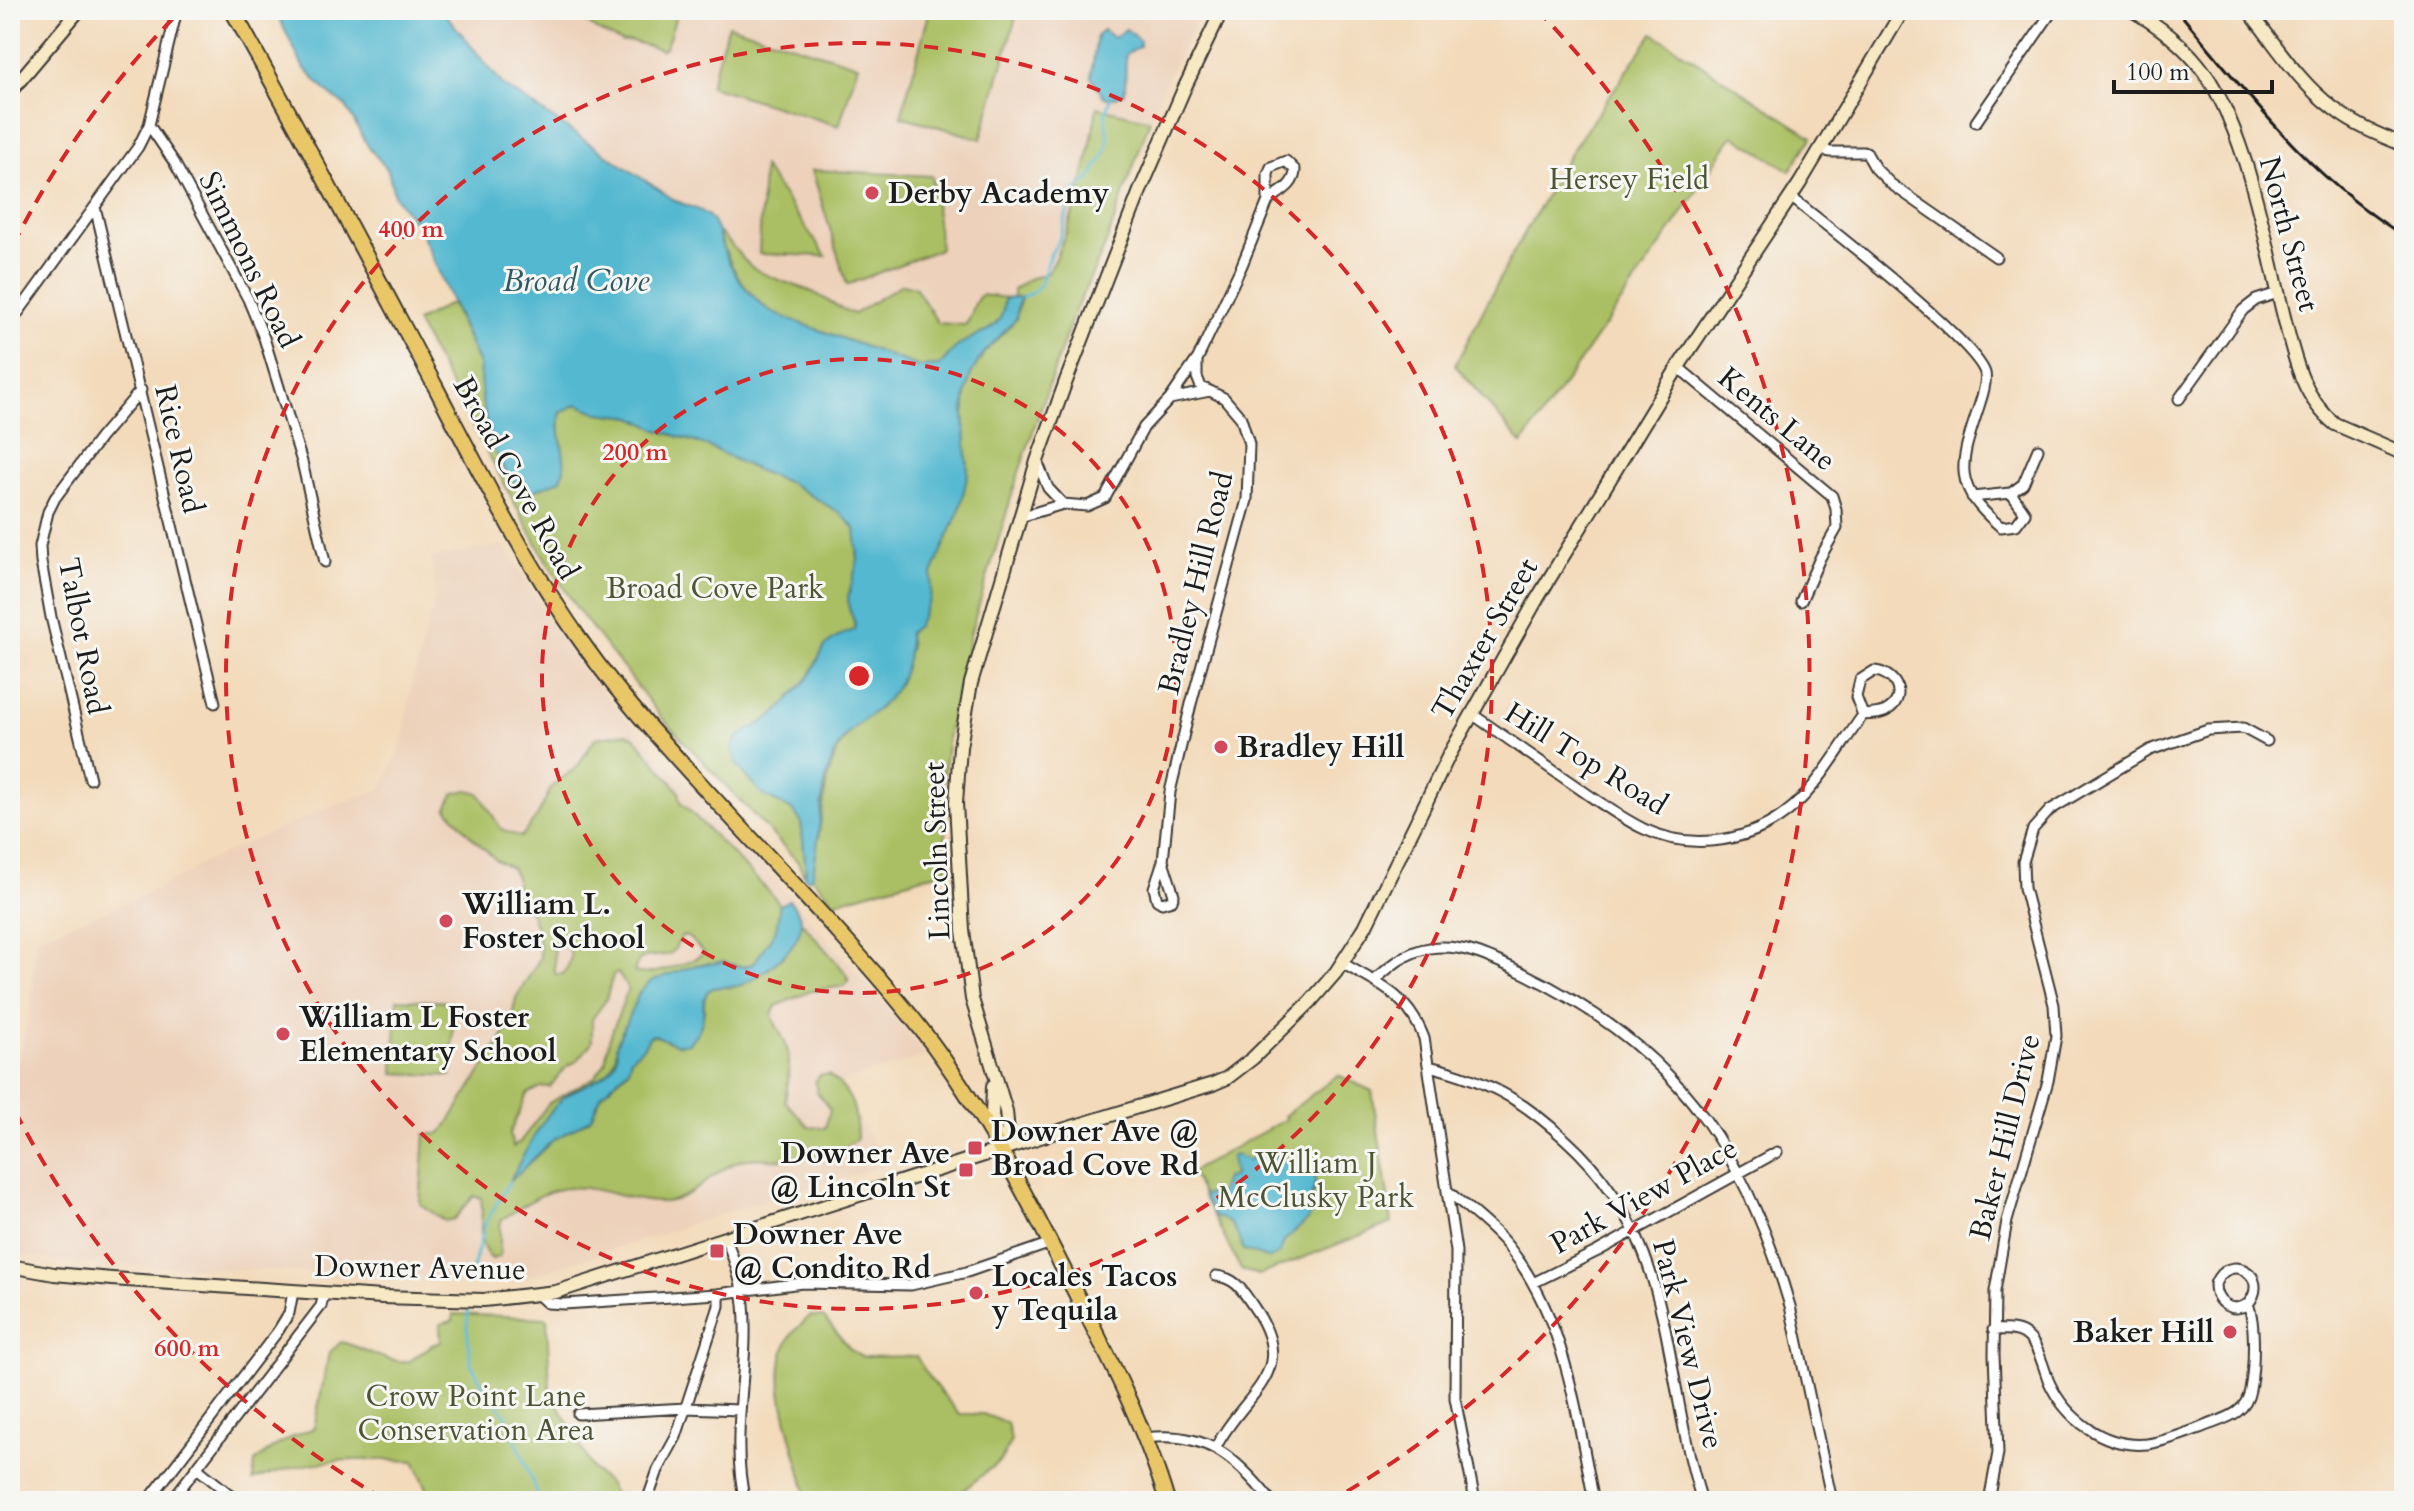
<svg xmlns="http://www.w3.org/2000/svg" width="2414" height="1511" font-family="Cardo,serif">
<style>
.built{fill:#edd1ba}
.green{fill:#aabf64;stroke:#636e40;stroke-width:2;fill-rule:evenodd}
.water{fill:#52b8d0;stroke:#376a76;stroke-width:2}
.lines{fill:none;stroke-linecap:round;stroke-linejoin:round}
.stream{stroke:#52b8d0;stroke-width:3}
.street-casing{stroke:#3c3834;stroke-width:13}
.secondary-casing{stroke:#3c3834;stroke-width:16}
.primary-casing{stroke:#3c3834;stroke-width:18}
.street{stroke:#fff;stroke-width:9}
.secondary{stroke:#f6e9c3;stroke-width:12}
.primary{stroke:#e9c769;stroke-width:14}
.rail{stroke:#1c1c1c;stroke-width:3}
.ring{fill:none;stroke:#d62828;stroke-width:4;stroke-dasharray:14 10}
.poi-dot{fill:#d1495b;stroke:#f6f6f2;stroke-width:3}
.labels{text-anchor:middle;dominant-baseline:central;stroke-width:6;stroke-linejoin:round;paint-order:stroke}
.park-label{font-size:30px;fill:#4e5535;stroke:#f6f6f2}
.poi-label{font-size:30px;font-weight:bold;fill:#1c1c1c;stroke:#f6f6f2;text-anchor:start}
.street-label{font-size:30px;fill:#1c1c1c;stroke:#f6f6f2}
.water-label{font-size:32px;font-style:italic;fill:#325a64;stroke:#f6f6f2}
.centre{fill:#d62828;stroke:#f6f6f2;stroke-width:4}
.ring-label{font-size:24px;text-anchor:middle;font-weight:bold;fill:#d62828;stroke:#f6f6f2;stroke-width:6;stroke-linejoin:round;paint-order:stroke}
</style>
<rect width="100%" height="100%" fill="#f6f6f2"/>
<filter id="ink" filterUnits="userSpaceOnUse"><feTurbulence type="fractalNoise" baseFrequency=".0125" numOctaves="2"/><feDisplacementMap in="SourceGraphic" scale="16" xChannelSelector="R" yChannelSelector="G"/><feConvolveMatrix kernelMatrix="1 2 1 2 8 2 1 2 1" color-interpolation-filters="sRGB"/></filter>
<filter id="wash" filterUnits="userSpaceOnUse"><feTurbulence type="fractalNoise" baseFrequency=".006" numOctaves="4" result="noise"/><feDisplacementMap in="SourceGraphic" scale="32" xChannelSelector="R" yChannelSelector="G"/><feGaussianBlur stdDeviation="1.8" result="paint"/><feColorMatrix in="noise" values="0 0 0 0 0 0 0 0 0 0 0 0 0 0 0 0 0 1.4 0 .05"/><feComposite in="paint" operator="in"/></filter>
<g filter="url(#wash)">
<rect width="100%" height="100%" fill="#f3daba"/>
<path class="built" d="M442 10H1191L1201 13 1167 78 1150 120 1097 107 1089 165 1065 239 1048 273 1029 279 1014 290 1013 298H1008L939 366 759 304 707 214 676 201 504 86Z
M504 545 557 632 609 700 794 900 928 1055 837 1084 887 1165 728 1212 515 1281 62 1262 10 1252V1094L31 1008 36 938 124 904 190 872 198 865 326 808 381 789 403 742 409 697 435 596 432 558Z"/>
<path class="green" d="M580 10H678L666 47 662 50 631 41 622 42 596 30 581 18Z
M930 10H1018L981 139 901 116Z
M728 25 858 65 839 126 710 86Z
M1653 33 1812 137 1790 171 1733 135 1674 226 1522 444 1455 365 1513 253 1570 153Z
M1097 107 1150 120 1105 246 1073 315 1017 478 971 631 948 733 942 796 948 870 834 902 812 877 827 781 837 750 858 721 872 714 910 647 908 633 930 600 932 574 959 509 968 473 964 414 966 394 971 374 983 354 1016 319 1021 297 1013 298V290L1029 279 1048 273C1075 220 1089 166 1097 107Z
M763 167 826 256 759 254Z
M812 170 932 176 940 249 847 285Z
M718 232C732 241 738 257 752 267 769 279 791 283 810 291 827 298 835 308 854 314L902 284 915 287 938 323 965 325C974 316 971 304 981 295L1008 298 1004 301C1004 334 977 330 957 347 950 352 945 360 939 366L920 367 773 313C744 294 729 264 718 232Z
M451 303 479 364 485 420 499 461 519 489 527 493 560 480C571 460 554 434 561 412L577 404 599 413 633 417 658 430 705 445 756 470 790 483 840 513 855 528 858 560 848 597 849 609 855 623 854 630 825 646 809 677 776 714 737 738V765L763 795 791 809 801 821 806 870 803 873 798 862 662 718 578 610 543 555 416 322Z
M627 733 635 737 679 791 681 802 774 897 780 905 776 930 754 963 744 967 723 962 696 965 622 1031C616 1045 617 1064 605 1076 595 1086 577 1088 566 1096 545 1111 523 1157 511 1180L552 1141 590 1119 602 1094 628 1070 631 1058 644 1046 650 1036 654 1035 673 1043 704 1012C704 1004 703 993 711 989 718 985 729 989 736 986 764 977 797 951 801 921L846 973 849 982 844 986 811 991 776 1006 772 1015C775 1024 779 1030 783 1038 793 1058 788 1081 785 1101L809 1127 825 1128 830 1110 817 1092 815 1082 820 1075H829C854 1095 856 1109 857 1139 836 1155 808 1159 781 1159 767 1160 753 1156 739 1161 714 1170 692 1200 665 1202 628 1204 592 1180 556 1190 538 1194 519 1209 502 1219L500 1226V1256L492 1259C473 1243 485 1219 481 1198L474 1196 454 1219 445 1221 420 1204 425 1134H439L445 1129 510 1025 516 998 540 958 538 935 531 913 516 898V877L511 868 496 860 470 835 447 808 454 793 468 790 479 793 501 829 521 837 538 815 552 786 578 766 595 738ZM682 936 688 937 704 953C691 963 649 978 634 972 640 947 658 961 671 953 677 949 677 941 682 936ZM560 945 568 946C573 957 570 964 563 974H555L554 948ZM618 973 628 989 609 1040 605 1063 595 1077 549 1103 520 1142 513 1147 510 1133 527 1094 541 1087H550L566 1067 577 1061 588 1048 592 1041V1019L606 1000 613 975Z
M397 999 454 1002 451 1076 394 1073Z
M1338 1075 1372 1091 1392 1223 1259 1275 1241 1270 1191 1172 1286 1119 1284 1116Z
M453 1314 547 1318 550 1389 593 1470 607 1482 619 1501H433L414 1461C352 1458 312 1458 253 1480L255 1462C273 1445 291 1437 314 1428L329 1353 341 1342C365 1348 385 1364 410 1361L432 1345 441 1342 440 1324 453 1321Z
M810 1316 824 1318 851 1350 863 1357 916 1356 930 1379 959 1414H983L1007 1423 1011 1440 1002 1459 950 1501H807C801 1453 761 1379 792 1334 797 1328 804 1322 810 1316Z"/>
<path class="water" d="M275 10H442L504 86 676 201C685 205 698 208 706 214 717 222 720 241 725 254 735 277 752 299 773 313L920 367 939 366C945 360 950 352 957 347 977 330 1004 334 1004 300L1008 298 1022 297 1018 303 1016 319 983 354 971 374 966 394 964 414 968 473 960 509 932 574 930 600 917 626 908 633C911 659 901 689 881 706 864 722 850 726 837 749 817 787 822 836 812 877L808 879 804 877 806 870 801 821 791 809 763 795 737 765 732 748 737 738 776 714 792 696 809 677 825 646 841 635 854 630 855 623 849 609 848 597 858 560 855 528 840 513 790 483 756 470 705 445 658 430 633 417 599 413 577 404 561 412C554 435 572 460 560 480L528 493 519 489 508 475 491 445 482 401 479 364 421 231 394 195 388 170 369 148 346 107 326 91 303 67Z
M1126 29 1140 41V46L1126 54 1125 93 1110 99 1104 97 1091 76 1097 35 1103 30 1114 38Z
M789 900C795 907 800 913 801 922 802 947 759 979 738 986 729 988 714 985 708 991 701 999 705 1012 702 1022 700 1030 695 1036 689 1043 674 1047 668 1041 655 1035L650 1036 644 1046 631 1058 628 1069 602 1094 590 1119 552 1141 509 1182C523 1157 542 1116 563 1098 582 1082 623 1078 616 1045L639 993 651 981 696 965 723 962 744 967 754 963 776 930 780 905Z
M1263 1153C1279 1155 1290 1164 1306 1162 1320 1175 1315 1183 1311 1199 1309 1205 1310 1212 1309 1219L1284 1241 1280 1253 1270 1259 1243 1250C1236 1234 1236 1220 1214 1217L1203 1195 1220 1193 1225 1178 1234 1176 1231 1157 1235 1155 1249 1160Z"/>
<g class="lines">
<path class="stream" d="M1022 297 1032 293 1041 284 1049 257 1059 240 1073 193 1090 179 1105 154 1108 140 1105 115 1110 99
M470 1279 485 1224 509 1182
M468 1311 467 1327 471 1364 487 1392 506 1415 540 1501"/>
</g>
</g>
<g filter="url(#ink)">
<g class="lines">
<defs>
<path id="street" d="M1976 122 2053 10
M149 125 174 162 248 299 264 338 302 462 325 562
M1821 147 1829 152H1866L1875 168 1891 184 1996 257
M1791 197C1825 225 1976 341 1985 373 1987 381 1983 394 1980 403 1962 460 1948 483 2001 527L2016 525 2025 513 2011 493 2023 484 2038 449
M95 207 215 703
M10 324 138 147 149 125 177 10
M1197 361V377L1201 387 1210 391
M1678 367 1832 496 1836 509 1837 528 1820 558 1801 601
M1170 399 1198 358 1242 265 1268 201V174L1271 167 1286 161 1295 170C1295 186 1279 192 1268 201
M2179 399 2243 310 2256 300 2278 293
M1037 461 1048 488 1063 504
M1972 497 2011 493
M1020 517 1063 504 1087 506 1105 498 1144 427 1170 399 1210 391 1224 398 1241 418 1249 444 1247 500 1191 704 1170 792 1163 861 1174 895 1172 900 1162 903 1157 900 1154 888 1163 861
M1472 714C1504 736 1535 758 1567 780 1592 797 1617 816 1644 829 1693 852 1753 842 1793 807 1821 782 1841 745 1863 715 1871 714 1882 715 1889 709 1908 695 1894 672 1874 671L1860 680 1856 697 1863 715
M90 779 51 617 41 562 40 546 48 512 55 498 100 438 141 390
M1342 963C1380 985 1407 994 1424 1038L1456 1251 1455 1398 1475 1501
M1374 981C1390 966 1407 951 1430 948 1463 943 1494 959 1523 973 1593 1007 1659 1055 1705 1119 1745 1175 1771 1241 1790 1306L1832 1501
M1429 1066C1488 1081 1520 1098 1566 1140 1679 1242 1660 1368 1702 1501
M1449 1192C1468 1209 1492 1226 1508 1246 1566 1318 1576 1413 1594 1501
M726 1239C734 1259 742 1282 744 1304 750 1369 729 1436 745 1501
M1533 1283 1598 1251 1777 1152
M538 1295 547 1303 564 1304 717 1294 802 1283 911 1285 967 1272 1051 1243
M1993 1330C2003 1330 2015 1328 2024 1334 2038 1342 2043 1367 2049 1382 2066 1419 2104 1448 2147 1444 2167 1441 2186 1433 2205 1426 2226 1418 2246 1414 2250 1390 2254 1368 2256 1324 2248 1304 2272 1275 2228 1251 2215 1284 2215 1303 2231 1314 2248 1304
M578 1414 686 1408 740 1410
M1145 1438C1205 1430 1236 1457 1271 1501
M1216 1447C1245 1390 1301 1374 1253 1306 1242 1290 1236 1278 1216 1276
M197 1468 238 1501
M1990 1497 2005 1501
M148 1501 278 1331 289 1313 293 1292
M171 1501 321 1306 324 1294
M647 1501 658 1470 676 1437 719 1306V1294
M1989 1501 1998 1453 1994 1355 1995 1291 2007 1221 2048 1081 2056 1036 2054 1005 2024 888 2023 862 2033 829 2050 810 2150 750 2208 730 2243 728 2267 741"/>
<path id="secondary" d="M2132 10C2156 24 2180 42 2198 64 2245 121 2266 244 2284 317 2294 356 2302 398 2335 424L2404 454
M2248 10C2275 43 2298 82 2333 108 2354 125 2379 135 2404 145
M10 92 79 10
M993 1086 992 1116 997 1138
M1000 1149 1008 1132 1006 1111 972 999 963 930 956 803 960 747 971 683 1037 461 1066 381 1140 191 1184 89 1222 10
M10 1266 54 1274 112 1279 382 1297 484 1300 556 1292 1059 1131 1213 1084 1227 1078 1253 1058 1310 1002 1336 972 1365 927 1448 757 1537 599 1678 367 1800 183 1903 10"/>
<path id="primary" d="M232 10C302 134 368 260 435 386 482 476 527 566 586 648 622 699 665 745 707 791 775 865 846 937 910 1015 976 1096 1023 1189 1070 1282 1107 1353 1144 1424 1167 1501"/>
</defs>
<use href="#street" class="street-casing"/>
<use href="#secondary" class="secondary-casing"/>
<use href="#primary" class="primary-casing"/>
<use href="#street" class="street"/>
<use href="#secondary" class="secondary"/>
<use href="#primary" class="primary"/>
<path class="rail" d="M2177 10C2249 95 2307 176 2404 236"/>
</g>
</g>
<g class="ring">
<circle cx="859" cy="676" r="317"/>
<circle cx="859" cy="676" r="633"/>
<path d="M384 1499A950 950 0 0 1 13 1107M13 245A950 950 0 0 1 181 10M1537 10A950 950 0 0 1 1334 1499"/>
</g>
<g class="poi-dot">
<circle cx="872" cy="193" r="8"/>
<circle cx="1221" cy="747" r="8"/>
<circle cx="446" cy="921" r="8"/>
<circle cx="283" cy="1034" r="8"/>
<rect x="967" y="1140" width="16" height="16" rx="4"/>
<rect x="958" y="1162" width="16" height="16" rx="4"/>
<rect x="709" y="1243" width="16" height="16" rx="4"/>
<circle cx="976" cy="1293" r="8"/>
<circle cx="2230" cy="1332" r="8"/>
</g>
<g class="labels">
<g class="park-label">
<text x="1629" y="179">Hersey Field</text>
<text x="715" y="588">Broad Cove Park</text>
<text x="1316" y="1163">William J<tspan x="1316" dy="34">McClusky Park</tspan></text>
<text x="476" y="1396">Crow Point Lane<tspan x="476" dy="34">Conservation Area</tspan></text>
</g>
<g class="poi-label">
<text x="888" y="193">Derby Academy</text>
<text x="1237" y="747">Bradley Hill</text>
<text x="462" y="904">William L.<tspan x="462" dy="34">Foster School</tspan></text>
<text x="299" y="1017">William L Foster<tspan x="299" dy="34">Elementary School</tspan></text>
<text x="991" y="1131">Downer Ave @<tspan x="991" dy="34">Broad Cove Rd</tspan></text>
<text x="950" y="1153" text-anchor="end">Downer Ave<tspan x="950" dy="34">@ Lincoln St</tspan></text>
<text x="733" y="1234">Downer Ave<tspan x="733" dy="34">@ Condito Rd</tspan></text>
<text x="992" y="1276">Locales Tacos<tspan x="992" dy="34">y Tequila</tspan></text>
<text x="2214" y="1332" text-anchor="end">Baker Hill</text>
</g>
<g class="street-label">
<text transform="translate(2289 234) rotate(75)">North Street</text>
<text transform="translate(249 260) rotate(64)">Simmons Road</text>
<text transform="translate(1777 419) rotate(40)">Kents Lane</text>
<text transform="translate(179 449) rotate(77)">Rice Road</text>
<text transform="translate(516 478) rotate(61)">Broad Cove Road</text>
<text transform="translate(1196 583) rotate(-76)">Bradley Hill Road</text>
<text transform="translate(83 636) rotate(79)">Talbot Road</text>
<text transform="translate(1485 639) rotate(-60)">Thaxter Street</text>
<text transform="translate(1586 759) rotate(32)">Hill Top Road</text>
<text transform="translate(937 851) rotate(-92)">Lincoln Street</text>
<text transform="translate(2005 1137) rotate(-76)">Baker Hill Drive</text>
<text transform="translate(1644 1196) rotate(-29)">Park View Place</text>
<text transform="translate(420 1268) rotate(1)">Downer Avenue</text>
<text transform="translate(1688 1344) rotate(76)">Park View Drive</text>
</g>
<g class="water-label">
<text x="576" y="281">Broad Cove</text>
</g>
</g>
<circle cx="859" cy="676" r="12" class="centre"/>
<g class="ring-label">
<text x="411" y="237">400 m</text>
<text x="635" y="460">200 m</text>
<text x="187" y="1356">600 m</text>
</g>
<rect width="2414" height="1511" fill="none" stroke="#f6f6f2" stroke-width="40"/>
<path d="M2114 80v12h158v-12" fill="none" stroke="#1c1c1c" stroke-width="4"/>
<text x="2126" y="80" font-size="24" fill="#1c1c1c" stroke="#f6f6f2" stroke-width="6" paint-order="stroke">100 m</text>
</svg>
